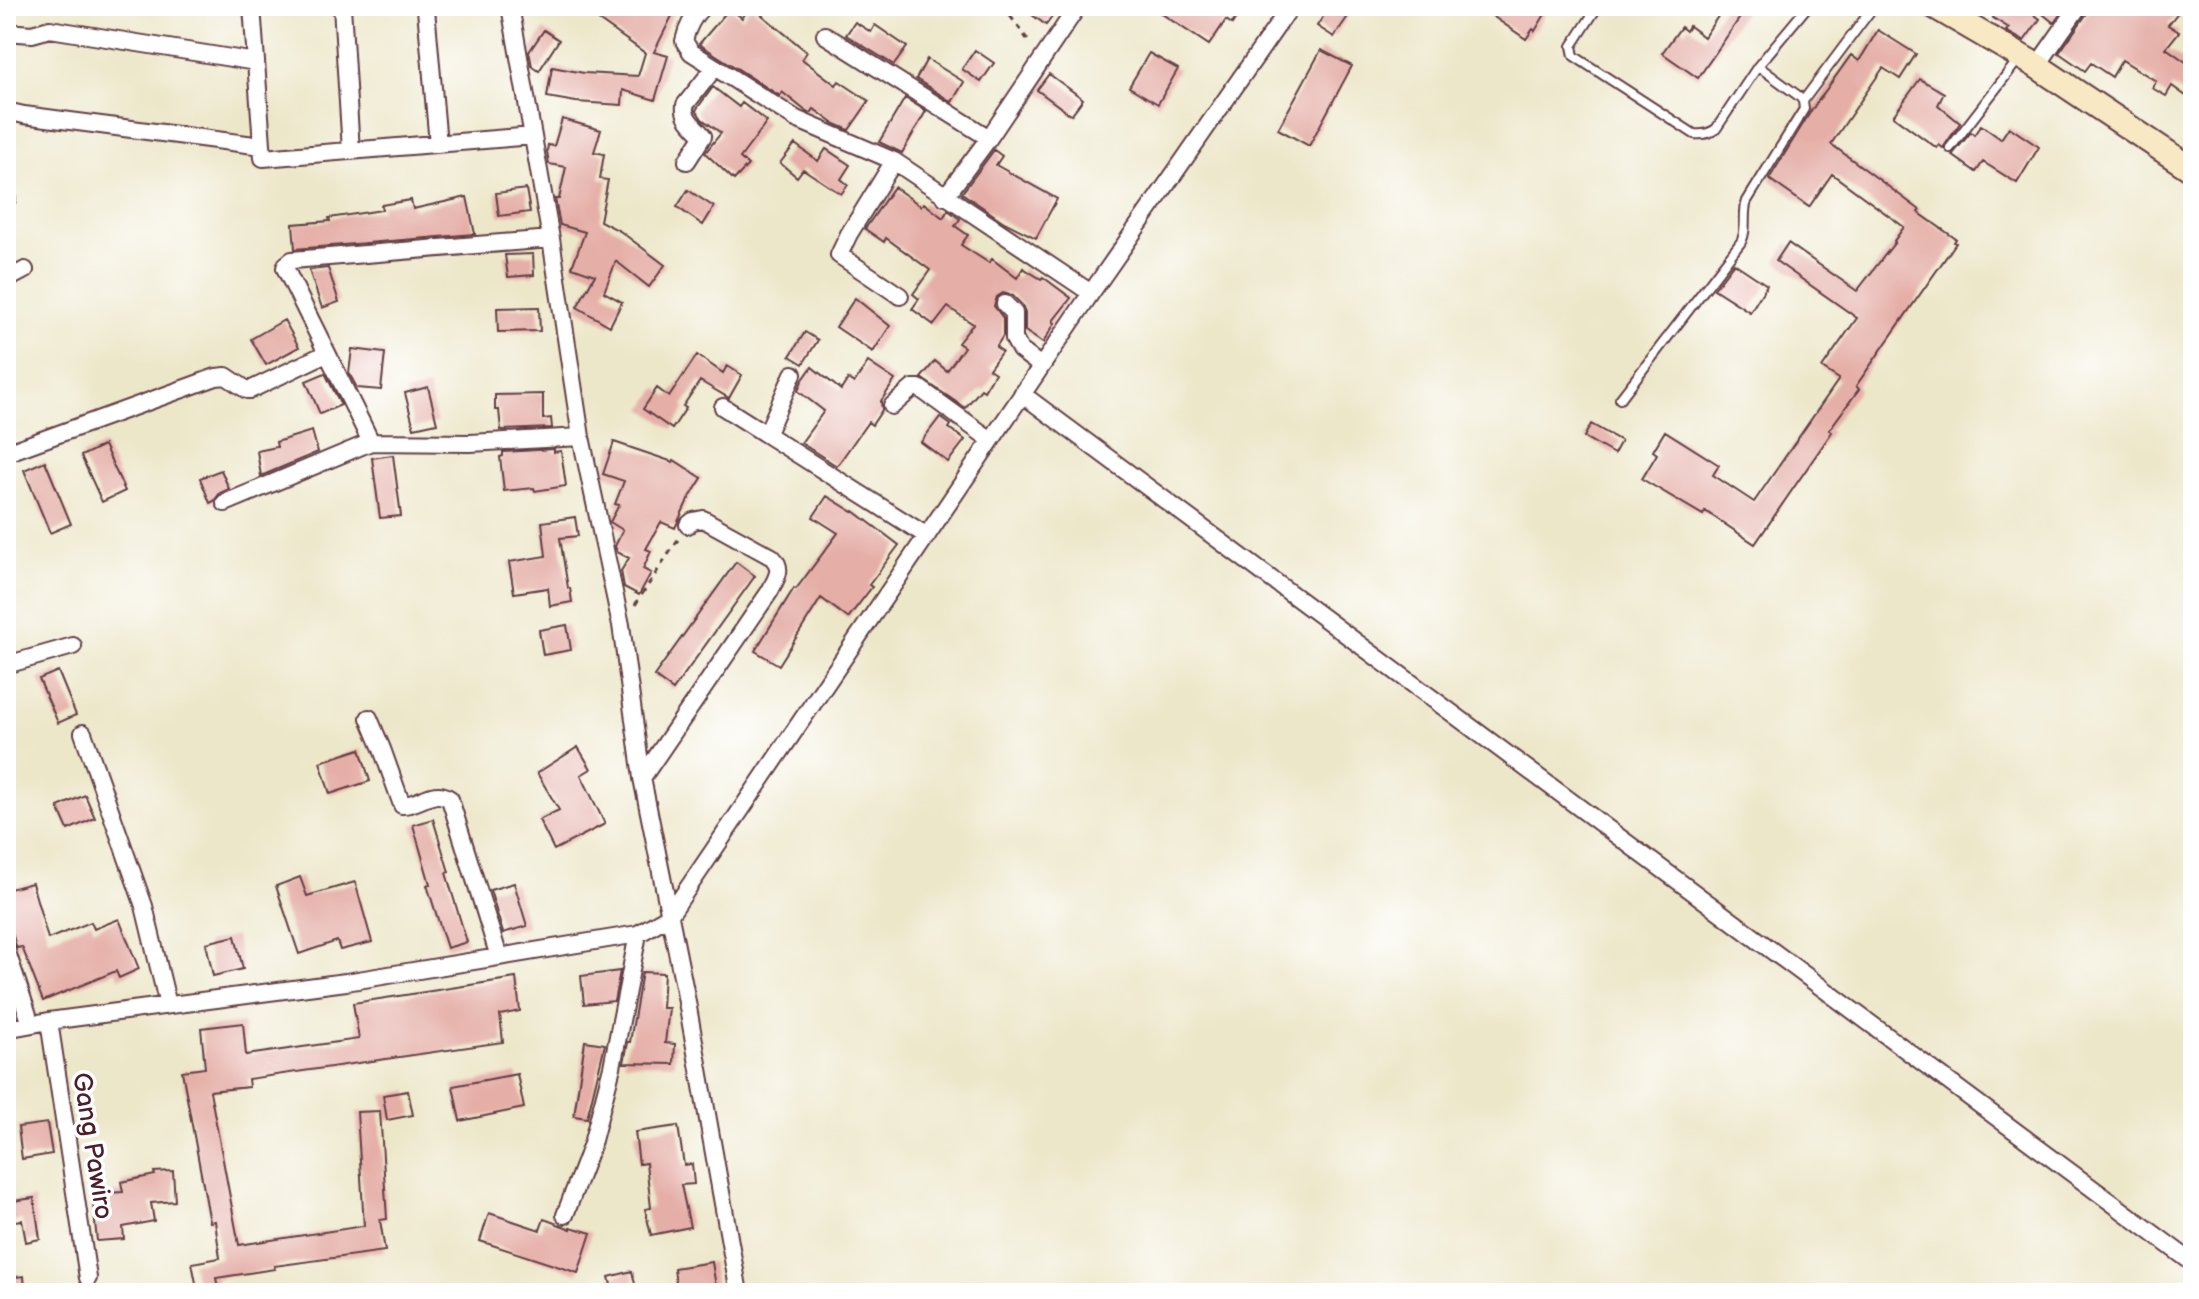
<svg xmlns="http://www.w3.org/2000/svg" width="2199" height="1299" font-family="'Balsamiq Sans',sans-serif">
<style>
.building{fill:#e5afa7}
.lines{fill:none;stroke-linecap:round;stroke-linejoin:round}
.service-casing{stroke:#623d43;stroke-width:12}
.minor-casing{stroke:#623d43;stroke-width:20}
.secondary-casing{stroke:#623d43;stroke-width:28}
.path{stroke:#623d43;stroke-width:3;stroke-dasharray:6 6;stroke-linecap:butt}
.service{stroke:#fff;stroke-width:8}
.minor{stroke:#fff;stroke-width:16}
.secondary{stroke:#f8e8c3;stroke-width:24}
.labels{text-anchor:middle;dominant-baseline:central;stroke-width:7;stroke-linejoin:round;paint-order:stroke}
.street-label{font-size:26px;fill:#4a1f2b;stroke:#fff}
</style>
<rect width="100%" height="100%" fill="#fff"/>
<filter id="ink" filterUnits="userSpaceOnUse"><feTurbulence type="fractalNoise" baseFrequency=".0125" numOctaves="2"/><feDisplacementMap in="SourceGraphic" scale="16" xChannelSelector="R" yChannelSelector="G"/><feConvolveMatrix kernelMatrix="1 2 1 2 8 2 1 2 1" color-interpolation-filters="sRGB"/></filter>
<filter id="wash" filterUnits="userSpaceOnUse"><feTurbulence type="fractalNoise" baseFrequency=".006" numOctaves="4" result="noise"/><feDisplacementMap in="SourceGraphic" scale="32" xChannelSelector="R" yChannelSelector="G"/><feGaussianBlur stdDeviation="1.8" result="paint"/><feColorMatrix in="noise" values="0 0 0 0 0 0 0 0 0 0 0 0 0 0 0 0 0 1.4 0 .05"/><feComposite in="paint" operator="in"/></filter>
<g filter="url(#wash)">
<rect width="100%" height="100%" fill="#ede7ca"/>
<g id="blocks">
<path class="building" d="M579 6H662L674 12 654 52 668 56 655 100 623 90 622 105 576 102 547 97 552 67 584 73 638 76 645 53Z
M751 6 807 52 802 59 836 85 839 81 869 101 849 130 833 123 814 109 811 113 807 112 782 92 780 96 699 44 730 8 742 18Z
M1020 6H1060L1046 25Z
M1150 6H1244L1232 24 1226 20 1209 45Z
M1330 6H1355L1334 37 1317 26Z
M1478 6H1550L1535 31 1533 29 1526 39Z
M1725 6H1748L1698 78 1662 53 1681 27 1686 31 1689 26 1704 37Z
M2000 6H2023L2040 19 2024 41 2006 31 2009 28 1993 18Z
M2033 6H2066L2054 23Z
M2090 6H2183L2168 25 2179 32 2166 48 2193 67V101L2172 86 2166 96 2152 88 2156 81 2122 60 2112 77 2091 63 2085 71 2059 53 2088 12Z
M855 22 871 32 875 25 907 47 894 65 846 35Z
M544 30 559 40 539 71 532 66 529 52Z
M1878 30 1916 54 1900 79 1883 68 1831 144 1920 210 1918 212 1956 239 1954 242 1956 243 1856 386 1859 389 1829 430 1832 432 1755 544 1705 511 1703 515 1642 479 1657 454 1653 451 1665 431 1719 465 1713 475 1754 502 1839 379 1822 368 1857 318 1776 261 1788 243 1857 291 1895 242 1894 241 1904 227 1832 174 1809 207 1769 179 1811 111 1851 55 1859 61Z
M975 50 994 63 981 82 962 69Z
M1321 50 1352 66 1309 146 1278 129Z
M1149 53 1178 69 1158 104 1129 87Z
M927 59 964 82 952 102 916 79Z
M1049 74 1083 99 1071 115 1037 90Z
M1920 79 1944 93 1938 105 1960 123 1943 148 1939 145 1937 148 1893 116Z
M713 87 739 107 742 103 767 122 740 158 748 165 734 180 705 153 721 133 702 119 696 110Z
M905 98 926 111 902 153 879 142Z
M562 119 601 130 594 152 604 154 600 179 608 180 600 221 620 231 665 265 649 287 616 261 604 292 622 302 610 326 577 307 595 275 572 267 585 232 560 225 555 199H559L566 167 549 164 547 151 548 145 554 146Z
M1981 125 2001 139 2009 127 2039 147 2017 183 1983 162 1976 172 1952 155 1971 132 1974 135Z
M795 144 818 161 826 149 850 165 841 179 848 185 841 194 803 169 797 177 780 163Z
M994 150 1002 156 996 165 1057 199 1036 238 1004 222 962 193Z
M894 187 921 206 924 203 943 218 948 210 960 219 955 226 968 235 961 245 989 263 992 259 1017 278 1023 268 1041 279 1043 277 1071 298 1053 321 1055 323 1043 343 1025 331V312L1022 305 1013 296 1003 293 997 297 994 306 1003 318V336L996 347 1002 351 989 369 995 373 984 391 981 389 965 408 921 378 935 361 947 371 964 347 958 343 973 324 948 307 934 325 912 309 919 299 913 294 930 270 886 238 884 242 865 229Z
M526 189 530 212 499 216 496 193Z
M688 190 714 207 703 225 677 207Z
M467 197 475 234 295 249 293 224 330 221 329 218 382 210 381 205 411 200 413 209Z
M533 254 534 275 508 277 505 255Z
M1734 263 1767 285 1750 312 1714 289Z
M328 268 339 302 322 308 309 270Z
M855 298 890 326 873 352 836 327Z
M539 307 540 331 498 332 497 308Z
M284 320 299 347 266 365 251 339Z
M805 332 818 340 803 364 790 356Z
M352 349 385 353 381 390 357 388 349 373Z
M697 355 723 373 727 366 742 375 729 398 700 381 683 406 686 408 672 429 643 409 657 388 669 397Z
M868 362 895 380 881 401 882 410 872 425 868 422 837 466 801 443 824 411 798 391 802 381 812 367 841 390 848 379 854 383Z
M325 373 341 405 320 414 306 381Z
M428 387 437 423 414 428 405 393Z
M543 394V419L551 418 552 428 501 430 499 410H495V395Z
M940 417 951 425 949 428 965 440 948 462 921 442Z
M1591 424 1621 441 1614 454 1584 437Z
M312 431 318 452 261 476 257 451 277 447 276 442Z
M614 442 673 462 674 460 702 478 687 502 675 528 661 522 646 549 651 551 643 569 651 573 639 595 624 587 621 571 629 558 617 552 615 546 623 530 610 522 619 505 615 504 624 481 603 474Z
M104 445 125 491 102 502 81 456Z
M554 449V452L561 451 566 486 535 491 534 488 504 491 500 457 503 456V452Z
M393 455 401 516 380 518 372 458Z
M45 461 71 524 50 533 24 470Z
M221 470 229 489 220 493 214 501 210 503 200 478Z
M827 496 853 512 854 511 899 545 869 585 872 587 848 618 821 598 779 665 755 651 794 588 796 589 838 533 813 517Z
M575 517 578 536 560 538 568 588H570L572 602 550 606 548 588 514 593 509 562 546 556 542 522Z
M736 562 755 576 673 690 654 676Z
M567 625 571 650 543 655 539 630Z
M58 671 76 715 58 723 39 679Z
M578 747 591 769 581 775 605 824 554 850 539 820 559 810 537 773Z
M360 749 370 781 330 794 320 762Z
M85 795 95 818 68 830 58 807Z
M433 819 449 872 446 873 467 942 447 948 427 885 430 884 413 825Z
M300 877 307 896 355 882 372 942 340 950 337 941 299 954 276 886Z
M32 883 48 939 91 922 94 929 119 919 139 969 119 978 116 971 43 1001 22 947 17 948 15 943 8 919H10L6 903V890Z
M514 883 527 926 503 933 490 890Z
M235 936 243 969 213 976 206 943Z
M620 971 614 1001 584 1004 581 976Z
M642 972 664 973 662 1008H669L665 1043 675 1044 674 1064 624 1063 628 1042H630Z
M516 978 520 1011 500 1015 503 1042 248 1079 249 1087 210 1091 239 1245 364 1226 357 1112 380 1111 387 1219 380 1220 385 1251 274 1266 275 1269 216 1278 219 1293H198L192 1263 220 1258 215 1221 210 1222 182 1071 205 1068 201 1028 243 1023 246 1055 359 1039 353 1003Z
M585 1041 605 1044 587 1118 574 1116Z
M517 1074 524 1108 460 1121 453 1086Z
M408 1091 413 1115 387 1120 383 1095Z
M47 1123 52 1154 22 1159 18 1127Z
M678 1126 684 1165 692 1164 694 1184 681 1185 690 1227 651 1235 645 1209 651 1208 646 1163 639 1164 635 1132Z
M173 1171 175 1201 151 1203 154 1221 123 1227 124 1239 97 1241 92 1194 123 1192 121 1182 155 1175 154 1172Z
M34 1198 40 1239 26 1242 22 1220 6 1222V1202Z
M489 1213 540 1230 544 1219 571 1229V1227L591 1233 578 1273 480 1241Z
M712 1262 717 1293H677L674 1268Z
M632 1271 637 1293H613L609 1277Z
M24 1276 25 1292 6 1293V1278Z"/>
</g>
</g>
<g filter="url(#ink)">
<use href="#blocks" fill-opacity="0" stroke="#623d43" stroke-width="2"/>
<g class="lines">
<defs>
<path id="service" d="M1598 6 1572 46 1574 56 1694 134C1703 135 1709 134 1716 129L1758 66 1808 6
M1803 101 1874 6
M1950 148 2018 60
M1620 399 1741 242C1748 229 1742 215 1747 201L1804 109 1803 101 1800 97 1758 66"/>
<path id="minor" d="M252 6 263 158 533 136
M342 6 351 151
M510 6 551 239 581 437 621 625 642 778 685 991 739 1293
M703 6C693 16 687 27 684 41L691 52 796 119 894 161 1091 293
M426 9 438 144
M6 32 32 34 50 29 256 62
M825 35 989 138
M2037 66 2079 6
M6 111 24 115 262 146
M687 161 703 136C696 126 683 120 685 105L715 67
M894 161 849 234 839 255 900 296
M945 197 989 138 1078 6
M6 199H7
M6 280 25 270
M1005 304 1014 313V339L1020 350 1041 366
M1022 394 2193 1263
M892 406 913 388H919L991 440
M723 407 927 536
M767 433 793 374
M371 442 285 268 286 265 292 260 551 239
M6 453 216 377 226 376 247 390H250L327 353
M225 503 371 442 470 443 581 437
M6 665 73 646
M369 718 382 749 402 805C419 806 433 787 450 799L499 957
M83 733 144 906 168 1005
M642 778 770 591C776 578 784 569 772 557L703 519 693 521 688 525
M6 949 31 1024
M49 1021 88 1278
M6 1029 49 1021 346 982 638 934 669 916 1091 293 1291 6
M565 1215 592 1144 612 1067 638 934"/>
<path id="secondary" d="M1934 6 2037 66 2193 170"/>
</defs>
<use href="#service" class="service-casing"/>
<use href="#minor" class="minor-casing"/>
<use href="#secondary" class="secondary-casing"/>
<path class="path" d="M1003 6 1030 43
M635 605 679 538"/>
<use href="#service" class="service"/>
<use href="#minor" class="minor"/>
<use href="#secondary" class="secondary"/>
</g>
</g>
<g class="labels">
<g class="street-label">
<text transform="translate(92 1146) rotate(81)">Gang Pawiro</text>
</g>
</g>
<rect width="2199" height="1299" fill="none" stroke="#fff" stroke-width="32"/>
</svg>
